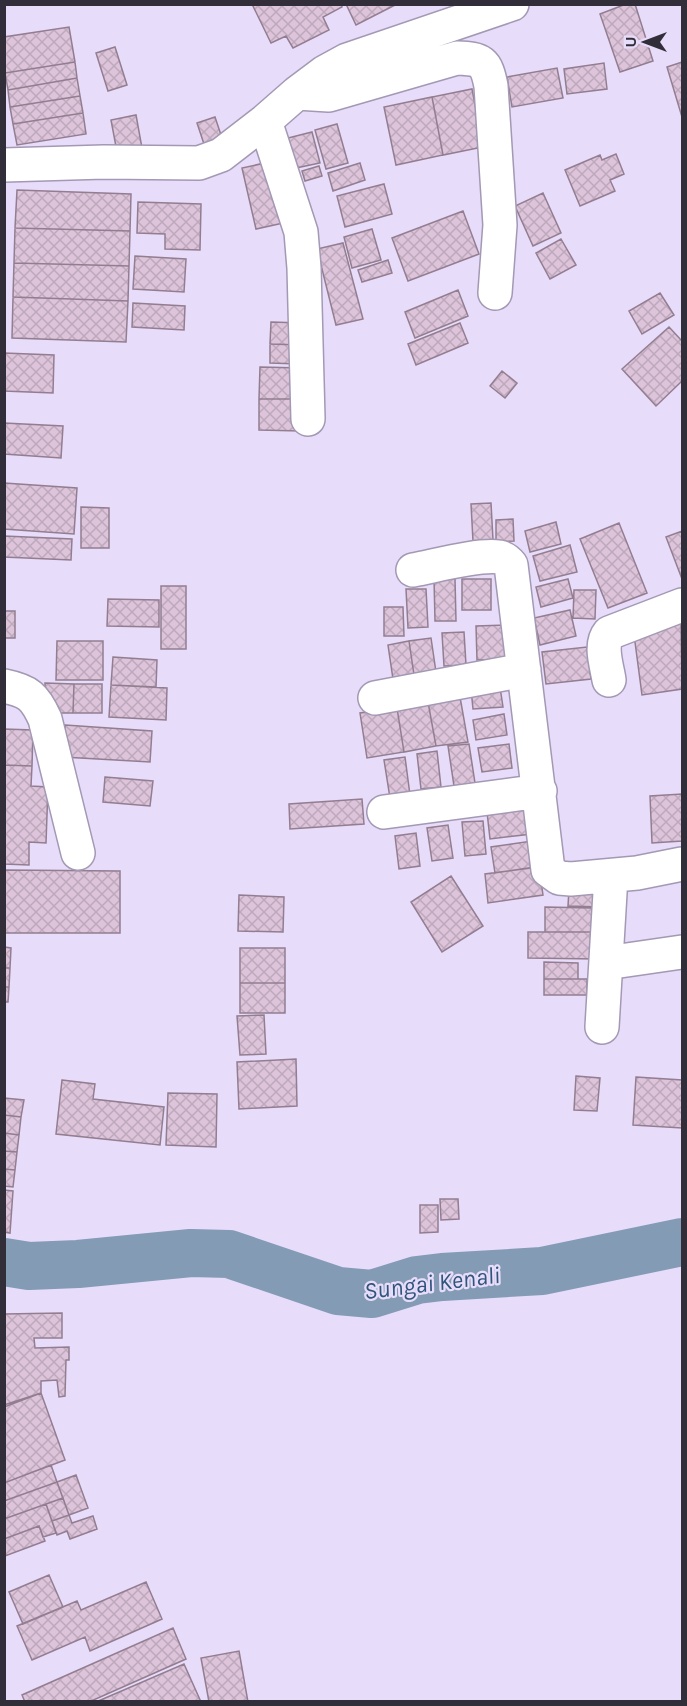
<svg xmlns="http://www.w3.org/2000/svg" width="687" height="1706" font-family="Karla,sans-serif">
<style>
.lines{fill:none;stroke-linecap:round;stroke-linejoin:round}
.river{stroke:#839bb4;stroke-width:48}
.building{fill:url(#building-cross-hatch);stroke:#937d91;stroke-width:1.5}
.minor-casing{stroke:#a399b4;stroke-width:36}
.minor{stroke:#fff;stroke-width:33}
.labels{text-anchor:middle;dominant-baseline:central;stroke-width:4.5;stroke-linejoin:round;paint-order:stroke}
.water-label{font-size:24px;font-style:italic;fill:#2f557b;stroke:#e7dcf9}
</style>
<defs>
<pattern id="building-cross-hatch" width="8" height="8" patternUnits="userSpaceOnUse" patternTransform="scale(1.5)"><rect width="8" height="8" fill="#ddc4da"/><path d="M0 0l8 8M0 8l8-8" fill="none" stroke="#bea9bc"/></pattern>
</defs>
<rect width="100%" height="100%" fill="#e7dcf9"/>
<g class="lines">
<path class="river" d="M4 1262 29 1266 78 1264 191 1253 229 1254 338 1291 372 1294 417 1280 442 1277 542 1271 682 1242"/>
</g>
<path class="building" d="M252 4H341L342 7 323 17 329 30 293 48 286 36 271 43Z
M346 4H397L356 25Z
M626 4H635L653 61 620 72 600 14Z
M69 27 75 62 5 73 4 37Z
M115 47 127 85 108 91 96 53Z
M75 62 77 78 8 90 5 73Z
M682 62V117L667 67Z
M604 63 607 89 567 94 564 69Z
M557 68 563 98 512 107 507 77Z
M77 78 80 96 10 107 8 90Z
M472 89 483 147 443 155 432 97Z
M80 96 83 113 13 124 10 107Z
M432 97 443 155 396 165 384 107Z
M83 113 86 134 17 145 13 124Z
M136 115 142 148 117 152 111 120Z
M215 117 224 144 206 150 197 123Z
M337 124 348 163 326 169 315 130Z
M312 132 320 163 291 169 284 139Z
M616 154 624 174 610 180 615 191 580 206 565 170 600 155 602 160Z
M274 161 288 222 256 229 242 168Z
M360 163 365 180 333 191 328 173Z
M319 166 322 176 305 181 302 171Z
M384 184 392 214 345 227 337 196Z
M17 190 131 194 130 231 15 228Z
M543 193 561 233 533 246 515 206Z
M138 202 201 204 200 250 165 249V234L137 233Z
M463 211 479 254 408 281 392 238Z
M15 228 130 231 129 266 14 263Z
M372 229 381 260 352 268 344 237Z
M561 239 576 265 550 279 536 253Z
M343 243 363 319 336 325 317 249Z
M135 256 186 259 184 292 133 289Z
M388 260 392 273 362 282 358 270Z
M14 263 129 266 128 301 13 297Z
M458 290 468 316 415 338 405 312Z
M660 293 674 315 642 334 629 311Z
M13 297 128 301 126 342 12 338Z
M133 303 185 306 184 330 132 327Z
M271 322 301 323 300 345 270 344Z
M460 323 468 343 416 365 408 344Z
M669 327 682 341V381L656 406 622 369Z
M270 344 300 345 299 364 270 363Z
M4 353 54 355 53 393 4 391Z
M260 367 301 368 300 399H259Z
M502 371 517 383 505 398 490 386Z
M259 399H300V431L259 430Z
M4 423 63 426 61 458 4 454Z
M4 483 77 488 74 534 4 529Z
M491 503 493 540 473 541 471 504Z
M81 507 109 508V548H81Z
M513 519 514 541 496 542V520Z
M556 522 561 544 530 552 525 531Z
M619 523 647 593 608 608 580 539Z
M682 531V579L666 537Z
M4 536 72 539 71 560 4 557Z
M570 545 577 572 540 581 533 556Z
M434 579H455L456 621H435Z
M462 579H491V610H462Z
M568 579 573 598 541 607 536 587Z
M161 586H186V649H161Z
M406 589H426L428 627 408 628Z
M574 590H596L595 619 573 618Z
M108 599 159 600V627L107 626Z
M384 607H403L404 636H384Z
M570 610 576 636 540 645 534 618Z
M4 611H15V638H4Z
M681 620 682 689 642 695 633 627Z
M507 625 508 659 477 660 476 626Z
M464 632 466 665 444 666 442 633Z
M431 638 436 672 414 675 409 641Z
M57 641H103V680H56Z
M409 641 414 675 393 679 388 645Z
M587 647 591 679 546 684 542 652Z
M113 657 157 660 156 687 111 685Z
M45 683 74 684 73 713H45Z
M74 684H102V713H73Z
M111 685 167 688 166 720 109 717Z
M500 687 503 707 473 709 471 689Z
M460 697 468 742 436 746 428 702Z
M428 702 436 746 404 752 397 708Z
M397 708 404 752 367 758 360 713Z
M504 714 507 735 476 740 473 720Z
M65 725 152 731 150 762 63 757Z
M4 729 33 730 32 766 4 765Z
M469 744 475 783 454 786 448 746Z
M509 744 512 768 482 772 478 748Z
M437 751 441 787 421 789 417 754Z
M405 757 410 795 390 798 384 760Z
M4 765 32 766 31 786 48 787 46 843 29 842V865L4 864Z
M105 777 153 781 150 806 103 802Z
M682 794V841L652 843 650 796Z
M362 799 364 824 290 829 289 804Z
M528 806 532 834 490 839 487 812Z
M483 821 486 854 465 856 462 822Z
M448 825 453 858 432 861 427 828Z
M416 833 420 866 399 869 395 836Z
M532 841 535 867 495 873 491 847Z
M539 867 543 895 488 903 485 874Z
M4 870 120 871V933H4Z
M451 876 483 926 442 952 411 902Z
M569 889 602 890V907L568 906Z
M239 895 284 897 283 932 238 931Z
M545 907 592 908V932H545Z
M528 932H596V959L528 958Z
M4 947 11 948 10 968H4Z
M240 948H285V983H240Z
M544 962 578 963V979H544Z
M4 968H10L9 987H4Z
M544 979H587V995H544Z
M240 983H285V1013H240Z
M4 987H9L8 1002H4Z
M264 1015 266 1054 240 1055 237 1016Z
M296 1059 297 1106 239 1109 237 1062Z
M576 1076 600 1078 597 1111 574 1110Z
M636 1077 682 1080V1128L633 1125Z
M62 1080 95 1084 93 1099 164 1107 160 1145 56 1134Z
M168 1093 217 1094 216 1147 166 1145Z
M4 1098 24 1100 21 1117 4 1115Z
M4 1115 21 1117 19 1135 4 1133Z
M4 1133 19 1135 17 1152 4 1151Z
M4 1151 17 1152 15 1170 4 1169Z
M4 1169 15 1170 13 1187 4 1186Z
M4 1190 13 1191 10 1233 4 1232Z
M440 1199H458L459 1219 441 1220Z
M420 1205H438V1232L420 1233Z
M62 1313V1338H34L35 1348 69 1347V1360H66L65 1396 59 1397 57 1380 41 1381V1393L4 1405V1314Z
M41 1393 65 1460 4 1483V1407Z
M51 1465 57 1482 4 1501V1483Z
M76 1475 88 1508 69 1515 57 1482Z
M57 1482 63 1498 4 1519V1501Z
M63 1498 69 1515 52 1521 46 1504Z
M46 1504 56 1533 43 1537 39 1526 4 1539V1519Z
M69 1515 72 1523 93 1516 97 1529 70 1539 67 1531 57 1535 52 1521Z
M39 1526 45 1541 5 1556 4 1539Z
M49 1575 63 1607 23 1624 9 1592Z
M146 1582 162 1619 90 1651 85 1637 32 1660 17 1626 77 1601 81 1610Z
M173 1628 186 1659 89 1702H25L22 1695Z
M239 1651 248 1702H209L201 1658Z
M184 1664 201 1702H96Z"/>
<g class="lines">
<defs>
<path id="minor" d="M297 93 329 95 457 58C482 59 486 61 491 86L500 225 495 293
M265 121 301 232 304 268 308 419
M4 165 104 162 199 163 221 155 265 121 297 93 325 72 347 60 512 4
M413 570C435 566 478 554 499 557 504 558 508 561 511 565L548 870 559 878 571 879 637 873 682 864
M609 680C607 666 599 645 609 633L682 605
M4 686C29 691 35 697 45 719L78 853
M375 698 524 670
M384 812 540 791
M606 963 682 952
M602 1027 611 876"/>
</defs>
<use href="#minor" class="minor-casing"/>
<use href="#minor" class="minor"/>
</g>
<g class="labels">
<g class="water-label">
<text transform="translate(432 1283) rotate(-7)">Sungai Kenali</text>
</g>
</g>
<rect width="687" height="1706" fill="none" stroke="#322e39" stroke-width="12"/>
<g transform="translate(645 42) rotate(270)" stroke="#e7dcf9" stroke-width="4.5" paint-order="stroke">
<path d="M0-4.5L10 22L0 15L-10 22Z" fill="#322e39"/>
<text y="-9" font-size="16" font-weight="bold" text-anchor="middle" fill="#322e39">U</text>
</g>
</svg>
